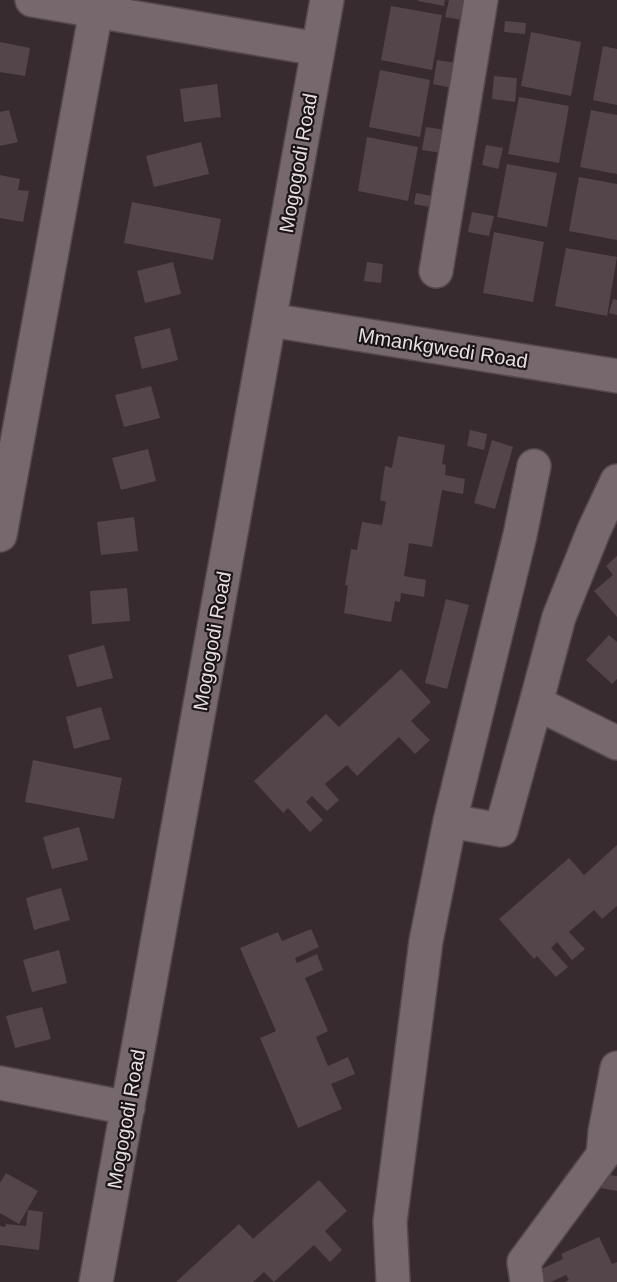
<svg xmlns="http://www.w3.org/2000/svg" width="617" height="1282" font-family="Arial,sans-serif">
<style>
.building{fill:#53454a}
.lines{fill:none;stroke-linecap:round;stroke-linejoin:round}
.minor-casing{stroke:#53484c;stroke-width:36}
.minor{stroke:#76686d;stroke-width:33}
.labels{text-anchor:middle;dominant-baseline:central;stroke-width:4.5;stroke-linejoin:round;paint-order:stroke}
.street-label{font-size:20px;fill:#e6dee1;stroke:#1b1517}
</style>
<rect width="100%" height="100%" fill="#382b30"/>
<path class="building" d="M418 0H445L444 6 418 1Z
M449 0H466L462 20 445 17Z
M391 6 442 15 432 70 381 60Z
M505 21 526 23 525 34 504 32Z
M531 32 581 42 571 96 521 86Z
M0 42 30 48 25 76 0 72Z
M603 46 617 49V105L593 100Z
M437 60 456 63 452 88 433 84Z
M380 70 430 80 420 137 369 127Z
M494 76 517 78 515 102 492 99Z
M217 84 221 117 184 122 180 89Z
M519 97 569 106 559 163 508 154Z
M9 110 18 142 0 146V112Z
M591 110 617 115V174L580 167Z
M426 127 446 130 442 153 422 150Z
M367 137 418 147 408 201 358 191Z
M201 142 209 174 154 187 146 156Z
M486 145 503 148 498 169 482 165Z
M507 164 557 173 547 227 497 217Z
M0 175 20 179 18 190 29 191 23 222 0 218Z
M579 177 617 184V240L569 231Z
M416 193 437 197 435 208 414 204Z
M132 202 221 219 213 260 124 243Z
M472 212 494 216 489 236 468 232Z
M494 232 544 242 533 302 483 293Z
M566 248 617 257 607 316 555 306Z
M173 262 181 294 145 303 137 271Z
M367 262 383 264 381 283 364 281Z
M613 299 617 300V315L609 313Z
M170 328 178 360 142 369 134 337Z
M151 386 160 418 124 427 115 395Z
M470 430 487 434 484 450 467 446Z
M398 436 445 445 442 464 446 465 445 475 465 479 463 494 442 490 432 547 409 543 404 576 426 580 424 597 401 593 400 602 395 601 391 622 344 613 348 586 345 585 351 549 357 550 362 522 382 525 386 502 380 500 385 466 392 468Z
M492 440 513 447 495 509 474 503Z
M148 449 156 481 121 490 112 458Z
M134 517 138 551 101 555 97 522Z
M617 556V617L594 591 613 575 606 566Z
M127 588 130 621 92 624 90 591Z
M446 599 469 605 447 689 425 683Z
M609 635 617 642V679L612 684 586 660Z
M104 645 113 678 77 687 68 655Z
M401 669 431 702 411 721 430 740 415 754 399 737 357 776 347 765 325 784 339 800 327 811 312 796 306 802 323 820 310 832 288 808 283 813 254 781 326 714 339 727Z
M101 707 110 739 74 749 66 717Z
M33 760 122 778 114 819 25 802Z
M79 827 88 860 52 869 43 837Z
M617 845V906L602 919 594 910 569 932 585 949 572 960 557 942 551 948 568 967 556 977 537 956 534 959 499 919 569 858 584 875Z
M61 888 70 920 34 930 26 898Z
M311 929 319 947 295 958 297 963 317 954 323 970 305 978 328 1031 316 1037 328 1066 348 1057 355 1074 331 1084 342 1109 298 1128 260 1038 276 1031 240 948 278 932 282 941Z
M59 950 67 983 32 992 23 960Z
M42 1007 51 1039 15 1048 6 1016Z
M6 1173 38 1191 19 1224 0 1213V1183Z
M603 1174 617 1176V1191L601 1188Z
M319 1180 347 1211 325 1231 342 1250 330 1262 314 1245 274 1282 264 1272 253 1282H176L239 1224 253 1239Z
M28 1210 43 1212 39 1250 0 1245V1226L5 1227 6 1224 26 1226Z
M599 1237 612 1264 617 1262V1282H565L569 1280 566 1275 551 1282H532L528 1275 563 1259 561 1254Z"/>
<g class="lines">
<defs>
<path id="minor" d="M32 0 318 49
M436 271 481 0
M270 320 617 376
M0 535 96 11
M536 703 559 617 594 530 617 481
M450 821 501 830 536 703 617 743
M0 1083 128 1108
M96 1282 327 0
M393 1282 390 1222 426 941 450 821 520 535 534 466
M527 1282 524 1262 603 1155 605 1132 617 1068"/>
</defs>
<use href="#minor" class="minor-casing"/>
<use href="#minor" class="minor"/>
</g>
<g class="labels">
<g class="street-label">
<text transform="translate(298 163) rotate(-80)">Mogogodi Road</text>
<text transform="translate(443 348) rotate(9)">Mmankgwedi Road</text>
<text transform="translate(212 641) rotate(-80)">Mogogodi Road</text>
<text transform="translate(126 1119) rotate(-80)">Mogogodi Road</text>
</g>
</g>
</svg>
